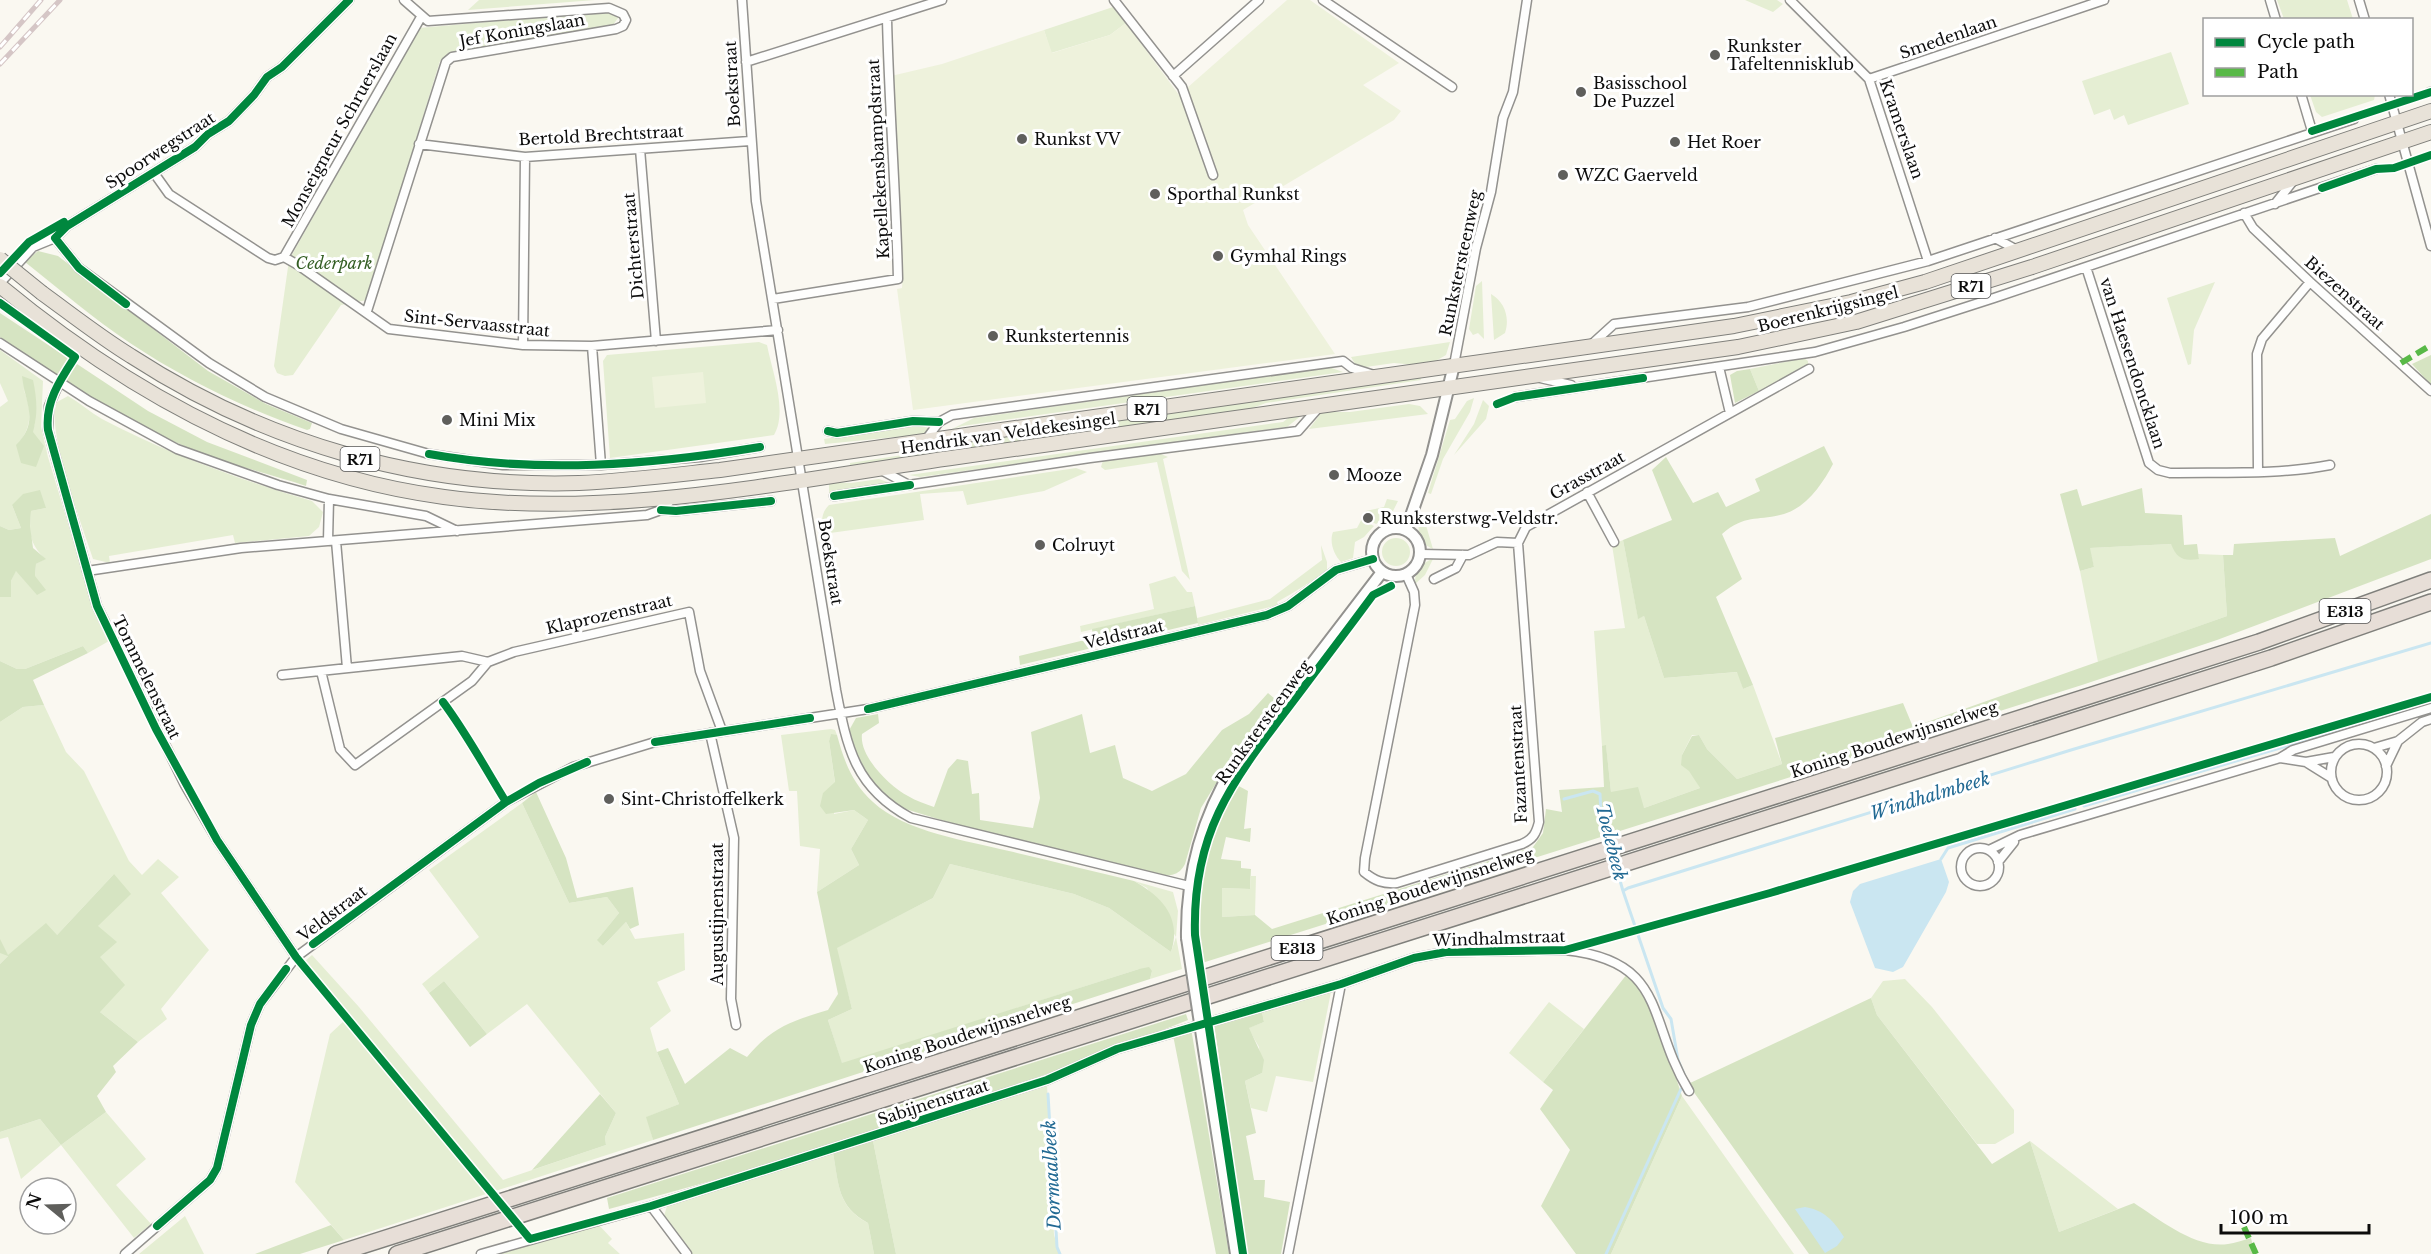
<svg xmlns="http://www.w3.org/2000/svg" width="2431" height="1254" font-family="'Libre Baskerville',serif">
<style>
.green{fill:#e5eed3;fill-rule:evenodd}
.forest{fill:#d6e4c2}
.pitch{fill:#eef2dc}
.water{fill:#cae6f1}
.lines{fill:none;stroke-linecap:round;stroke-linejoin:round}
.stream{stroke:#cae6f1;stroke-width:3}
.minor-casing{stroke:#93928f;stroke-width:11}
.tertiary-casing{stroke:#93928f;stroke-width:14}
.trunk-casing{stroke:#80807c;stroke-width:16}
.motorway-casing{stroke:#80807c;stroke-width:18}
.minor{stroke:#fefefd;stroke-width:8}
.tertiary{stroke:#fefefd;stroke-width:10}
.trunk{stroke:#e8e2d8;stroke-width:14}
.motorway{stroke:#e7ded7;stroke-width:15}
.rail-casing{stroke:#d5c6c6;stroke-width:5}
.rail{stroke:#fff;stroke-width:3;stroke-dasharray:9;stroke-linecap:butt}
.tertiary-bridge-casing{stroke:#93928f;stroke-width:14;stroke-linecap:butt}
.trunk-bridge-casing{stroke:#80807c;stroke-width:16;stroke-linecap:butt}
.tertiary-bridge{stroke:#fefefd;stroke-width:10}
.trunk-bridge{stroke:#e8e2d8;stroke-width:14}
.quiet{stroke:#58b947;stroke-width:6;stroke-dasharray:12 6;stroke-linecap:butt}
.cycleway-casing{stroke:#fff;stroke-width:11}
.cycleway{stroke:#00873e;stroke-width:8}
.poi-dot{fill:#5f5f5c;stroke:#fff;stroke-width:2}
.labels{text-anchor:middle;dominant-baseline:central;stroke-width:6;stroke-linejoin:round;paint-order:stroke}
.shield{fill:#fff;stroke:#555;stroke-width:1.5}
.shield-label{font-size:15px;font-weight:bold;fill:#0c0c0c}
.street-label{font-size:16px;fill:#0c0c0c;stroke:#fff}
.poi-label{font-size:16px;fill:#0c0c0c;stroke:#fff;text-anchor:start}
.park-label{font-size:16px;font-style:italic;fill:#335e23;stroke:#fff}
.water-label{font-size:18px;font-style:italic;fill:#216993;stroke:#fff}
</style>
<rect width="100%" height="100%" fill="#faf8f1"/>
<path class="green" d="M479 0H595L468 10Z
M1745 0H1777L1783 4 1773 12Z
M2277 0H2347L2353 19H2284Z
M1113 7 1126 23 1110 35 1051 53 1044 30Z
M614 11 618 18 613 25 457 52 440 61 367 300 341 305 293 375 285 376 277 373 274 366 289 260 419 28Z
M2171 52 2189 104 2128 125 2124 115 2114 120 2110 109 2094 115 2082 81Z
M2310 95V94L2375 95 2374 100 2322 117 2316 112Z
M1482 281 1484 339 1478 333 1473 335 1469 329 1476 286Z
M2215 282 2194 330 2191 364 2188 365 2167 298Z
M1491 294C1505 302 1510 318 1505 333L1494 340Z
M759 342 767 345C772 371 788 411 774 435L610 458 603 361 607 355Z
M1450 342 1446 355 1434 362 1416 365 1394 363 1366 367 1355 364 1351 357Z
M0 350 43 381 41 427 48 457 94 610 109 641 88 653 83 646 25 669H17L0 661V597H11V581L16 570 35 576 36 564 45 559C29 542 29 535 31 511L46 508 12 505 21 528 9 530 0 526V407L8 401 0 383ZM23 388C37 417 44 424 16 446 33 428 32 409 23 388Z
M1804 358 1808 361V365L1759 391 1750 369Z
M1329 367 1343 372 962 426 948 431 974 418Z
M1420 376 1421 380 1266 403 1244 411 850 466V463L916 453 927 447Z
M68 396C80 403 90 412 102 419 169 454 240 480 312 501L323 512 319 527 309 536 235 543 233 535 109 556 110 563 93 559C83 528 45 428 57 402Z
M1474 398 1470 412 1443 459 1431 494 1428 493 1450 420 1455 419 1467 401Z
M1483 400 1489 406 1486 419 1454 455 1474 424Z
M1409 404 1420 406 1428 414 1309 429 1322 412H1350Z
M1302 415 1287 427 920 477 909 475 1283 422 1291 416Z
M920 425 928 428 926 434 825 444 824 439Z
M1161 454 1168 457 1163 459 1190 580 1182 571 1157 462 1105 470 1101 467 1103 460 1107 459Z
M1076 468 1087 472 1044 491 967 505 963 491 920 494 924 520 823 534C822 522 820 514 829 505Z
M879 479 890 483 833 491 832 498 829 497V482L851 483Z
M1387 499 1398 501 1391 515 1376 524 1370 521 1373 516 1368 514 1364 521 1374 526 1364 537 1355 542 1353 558 1341 562C1334 555 1329 542 1333 532L1357 528 1366 511 1384 507Z
M1419 520 1425 522 1433 549C1421 544 1417 533 1419 520Z
M1382 552a14 14 0 1 1 28 0a14 14 0 1 1-28 0Z
M1623 540 1638 618 1644 616 1664 678 1738 672 1743 689 1753 685 1782 764 1737 779 1707 749 1699 735H1692L1682 755 1700 788 1644 808 1611 792 1606 746H1602L1594 631 1625 628 1612 545Z
M2171 544 2199 559 2198 554 2223 555 2227 616 2098 662 2080 571 2094 567 2089 548Z
M1321 545 1327 562V570C1311 582 1295 592 1277 602L1278 605 1198 625 1197 618 1270 599 1322 560Z
M1433 559 1425 575 1415 584C1414 572 1422 562 1433 559Z
M1175 576 1187 592H1192L1195 606 1081 632 1080 626 1154 609 1149 584Z
M44 705 66 752 84 771 129 861 142 875 158 859 179 877 161 893 209 950 161 1009 167 1019 138 1042 100 1012 98 926 114 874 57 935 8 956 0 964V722L23 707Z
M831 729 835 730 837 735H831L829 741 835 783 834 814 854 810 868 820 851 849 859 865 817 892 820 849 800 846 797 791H789L781 735Z
M522 803 569 903 607 897 619 913 598 939 603 946 626 922 635 939 684 933 685 970 657 982 671 1011 650 1028 657 1052 679 1104 647 1117 653 1140 344 1240 295 1182 330 1034 345 1020 297 968 312 955 359 1007 503 1180 606 1145 605 1137 616 1113 527 1004 487 1034 444 981 429 993 422 984 479 937 429 870Z
M950 864 1074 894 1109 908 1171 952 1176 937 1147 888 1134 881 1173 892 1178 911 1176 937 1182 969 1150 979 1152 971 1139 969 842 1064 828 1020 852 1009 836 948 933 898Z
M1251 876H1256L1255 915 1222 917 1221 888 1250 889Z
M1905 979 1932 1007 2014 1110V1133L1995 1144H1977L1877 1015 1871 998 1883 981Z
M1331 992 1313 1082 1276 1076 1267 1112 1251 1108 1245 1081 1262 1073 1259 1047 1248 1028 1264 1022 1262 1012Z
M1549 1002 1584 1029 1543 1082 1509 1053Z
M1047 1084 1054 1235 1060 1254H896L873 1141Z
M1682 1096 1794 1254H1611Z
M106 1112 146 1159 116 1185 151 1224 134 1238 61 1145 21 1179 8 1137 0 1139V1132L40 1119 61 1145Z
M2030 1141 2118 1209 2059 1232Z
M833 1153C839 1184 837 1207 868 1223L874 1254H692L664 1216 667 1206Z
M185 1216 204 1254H139Z
M597 1223 612 1239 608 1243 620 1254H498Z"/>
<path class="forest" d="M38 251 58 256 208 371 266 404 312 423 310 429 307 430C246 409 184 379 130 343 94 319 60 290 25 262Z
M0 313 148 411 207 442 307 480 306 486C267 473 226 464 189 448 121 419 61 379 0 337Z
M2431 355V385L2412 364Z
M1750 369 1759 391 1735 403 1730 375 1737 371Z
M22 376 33 380C37 399 38 414 33 432L44 446 36 467 21 463 16 445C40 421 25 404 22 376Z
M1824 446 1833 464C1823 483 1807 507 1784 514 1757 522 1747 513 1722 534L1742 579 1716 597 1753 685 1743 689 1737 672 1664 678 1644 616 1638 619 1623 540 1672 520 1652 470 1666 457 1693 503 1718 492 1726 507 1760 491 1755 479Z
M2142 488 2145 513 2182 515 2184 545 2197 544 2199 559C2183 561 2177 559 2171 544L2090 548 2094 567 2080 571 2060 494 2077 489 2082 506Z
M40 490 46 508 31 511 30 526 33 548 46 559 36 564 35 576 46 590 37 595 16 571 11 581V597H0V526L9 530 21 528 12 505 23 494Z
M2431 514V559L2217 640 2082 685 1202 963C1195 894 1200 845 1235 784L1248 791 1244 829 1251 828 1250 842 1226 837 1221 859 1241 861V868L1251 869 1250 889 1222 888V917L1255 915 1272 929 1533 847 1543 833 1546 809 1562 812 1559 790 1604 787 1602 746 1606 745 1611 792 1638 787 1644 808 1700 788 1689 771 1681 765 1682 755 1692 736 1699 735 1707 749 1737 779 1782 764 1775 738 1903 703 1913 727 2227 616 2223 555H2233L2234 544 2335 538 2340 556Z
M1195 606 1198 623 1020 665 1019 656 1093 638 1092 629Z
M83 646 88 653 33 680 44 705 23 707 0 722V661L17 669H25Z
M1268 693 1275 699 1229 762 1201 808 1185 864C1179 875 1173 875 1161 876L961 826 902 808 886 797 868 776 847 734 856 718 878 714 879 723 862 734C859 756 889 786 908 796 916 801 926 804 934 807L948 769 957 759 968 761 972 794 979 793 980 820 1033 828 1040 798 1031 732 1082 714 1090 753 1115 745 1123 778 1152 791 1186 774 1222 730 1249 714Z
M831 734 837 735C844 761 852 783 873 802 905 832 968 841 1009 851 1051 861 1093 871 1134 881 1163 897 1182 919 1171 952L1109 908 1074 894 950 864 933 898 837 948 852 1009 828 1020 842 1063 1139 969 1149 967 1152 971 1150 979 653 1140 646 1117 679 1104 657 1052 668 1048 685 1084 730 1048 747 1057C772 1027 792 1021 828 1010L838 994 817 892 859 865 851 849 868 820 854 810 826 814 820 806 823 793 835 782 829 741Z
M536 792 566 858 577 898 633 887 639 925 630 929 626 922 603 946 597 940 619 913 607 897 569 903 522 803Z
M114 874 131 894 98 926 117 942 100 957 125 985 100 1012 138 1042 113 1066 116 1072 97 1096 106 1112 61 1145 40 1119 0 1132V964L8 956 0 953V939L8 955 46 923 57 935Z
M1627 974 1643 991 1656 1017 1682 1096 1611 1254H1576L1541 1206 1570 1150 1540 1109 1553 1090 1543 1082Z
M444 981 487 1034 470 1047 429 993Z
M1871 998 1877 1015 1992 1164 2030 1141 2059 1232 2134 1203C2159 1219 2195 1249 2228 1244 2235 1243 2243 1240 2251 1238L2255 1254H1809L1688 1084Z
M1262 1012 1264 1022 1249 1028 1264 1060 1262 1073 1245 1081 1256 1133 1246 1136 1254 1180H1265L1264 1197 1290 1202 1281 1254H1247L1214 1024Z
M1186 1014 1188 1020C1000 1096 805 1157 609 1209L607 1198Z
M1191 1028 1229 1254H1216L1173 1035Z
M600 1094 616 1113 605 1137 606 1145 532 1170Z
M873 1141 896 1254H874L868 1223C837 1206 839 1185 833 1153Z
M331 1225 344 1240 300 1254H255Z"/>
<path class="pitch" d="M1287 0H1310L1399 63 1363 85 1401 111 1394 120 1243 210 1248 225 1335 354 913 410 897 289 902 288 903 269 891 76 942 64 1044 30 1052 53 1110 35 1126 23 1179 95Z
M703 372 706 403 655 408 652 377Z"/>
<path class="water" d="M1941 859 1949 882 1946 892 1903 967 1893 972 1875 968 1850 902 1853 891 1860 884Z
M1805 1207C1824 1210 1834 1221 1844 1237L1837 1246 1825 1253 1795 1209Z"/>
<g class="lines">
<path class="stream" d="M1564 799 1593 791 1600 794 1601 814 1610 844
M2084 806 2405 711
M1941 859 1948 848 2075 809
M1617 870 1623 891
M1688 1083 1678 1060 1671 1019 1663 1008 1623 891 1628 888 2071 750 2431 643
M1048 1094 1057 1247 1060 1254
M1606 1254 1681 1089"/>
<defs>
<path id="minor" d="M742 0 756 201 836 690C847 748 855 788 911 818L1189 886
M1114 0 1182 87 1213 175
M1323 0 1452 87
M1790 0 1869 79 1928 261
M2270 0 2276 20
M2359 0 2365 20
M746 62 942 0
M1173 76 1259 0
M1869 79 2104 0
M2430 92H2431
M2301 94 2312 131
M2389 94 2431 246
M419 144 525 157 750 141
M640 149 656 341
M154 173 169 194 268 258 275 260 284 257 298 265 389 329 523 345 592 346 778 330
M2275 204 2293 181
M2244 213 2253 228 2310 282 2431 391
M55 238 79 268 209 363 265 397 341 429 429 454 503 465H601L700 457 760 447
M1995 238 2017 250
M284 257 421 17
M2086 267 2149 463 2158 470 2170 473C2223 472 2278 475 2330 465
M0 283 33 247 55 238 67 226 195 147 208 134 229 121 254 95 267 77 282 67 349 0
M773 299 898 279C896 192 889 105 887 19
M367 311 446 62 452 57 616 29 623 26 626 20 623 14 609 8 428 21 404 0
M0 343 89 401 177 449 278 485 329 499 426 516 457 531
M1592 344 1614 324 1748 307 1928 261 2354 119
M523 345 525 157
M592 346 601 465
M1454 365 1476 248 1491 192 1503 118 1513 92 1527 0
M1719 367 1730 413
M1540 378 1571 385
M59 383 49 406 48 430 97 606 185 785 217 840 296 957
M1515 397 1815 352 1904 327 1994 298 2376 169
M828 431 837 433 913 421 939 422
M925 441 939 422 952 415 1343 361 1352 368 1374 375
M881 470 909 485
M2258 471 2257 354 2262 339 2310 282
M1587 492 1614 542
M834 496 1090 458 1298 431 1320 406
M661 510 676 511 771 501
M328 541 329 499
M336 541 347 668
M1421 554 1469 555 1497 542 1518 543
M87 571 241 548 647 515 661 510 674 497
M1406 574 1414 592 1415 605 1365 858 1364 872C1375 881 1383 884 1397 883L1522 844C1533 839 1536 834 1539 822L1518 543 1526 527 1809 369
M1434 579 1456 568 1463 555
M321 671 340 749 355 765 472 681 488 662 514 652 689 612 700 671 722 731
M282 675 462 656 488 662
M710 733 734 838 731 999 736 1025
M2331 772a28 28 0 1 1 56 0a28 28 0 1 1-56 0Z
M2374 748 2398 741 2422 722 2431 719
M2280 758 2306 762 2330 777
M2306 762 2334 757
M2386 766 2398 741
M1961 867a19 19 0 1 1 38 0a19 19 0 1 1-38 0Z
M1989 850 2020 835 2280 758 2293 750 2431 708
M1998 862 2014 842
M651 1206 687 1254
M125 1254 210 1180 217 1168 251 1025 260 1004 296 957 506 802 573 767 655 742 868 709 1267 615 1288 606 1336 570 1373 559
M481 1254 651 1206 1047 1080 1117 1049 1341 984 1414 958 1446 952 1565 950C1669 961 1646 1021 1689 1091
M1288 1254 1341 984"/>
<path id="tertiary" d="M1372 552a24 24 0 1 1 48 0a24 24 0 1 1-48 0Z
M1406 530 1432 455 1454 365
M1187 938C1186 875 1202 817 1235 764L1382 572
M1205 1056 1236 1254"/>
<path id="trunk" d="M0 286C128 392 278 475 444 497 611 520 792 480 958 457 1218 420 1478 384 1738 347L1856 322 2032 267 2431 132
M42 293C71 314 100 337 131 356 265 443 419 488 579 483 626 481 673 475 720 470L1734 326 1851 302 1925 282 2431 111"/>
<path id="motorway" d="M336 1254 2259 642 2431 580
M397 1254 2271 658 2431 602"/>
</defs>
<use href="#minor" class="minor-casing"/>
<use href="#tertiary" class="tertiary-casing"/>
<use href="#trunk" class="trunk-casing"/>
<use href="#motorway" class="motorway-casing"/>
<use href="#minor" class="minor"/>
<use href="#tertiary" class="tertiary"/>
<use href="#trunk" class="trunk"/>
<use href="#motorway" class="motorway"/>
<defs>
<path id="rail" d="M0 47 41 0
M0 64 60 0"/>
</defs>
<use href="#rail" class="rail-casing"/>
<use href="#rail" class="rail"/>
<defs>
<path id="tertiary-bridge" d="M1187 938 1205 1056"/>
<path id="trunk-bridge" d="M0 259 42 293"/>
</defs>
<use href="#tertiary-bridge" class="tertiary-bridge-casing"/>
<use href="#trunk-bridge" class="trunk-bridge-casing"/>
<use href="#tertiary-bridge" class="tertiary-bridge"/>
<use href="#trunk-bridge" class="trunk-bridge"/>
<path class="quiet" d="M2401 363 2431 345
M2244 1227 2256 1254"/>
<defs>
<path id="cycleway" d="M2312 131 2431 92
M2322 188 2376 169 2394 168 2431 155
M0 273 29 242 64 222
M0 303 75 357C60 380 45 402 48 430L97 606 156 729 217 840 296 957 530 1239 651 1206 1047 1080 1117 1049 1341 984 1414 958 1446 952 1565 950 1770 893 2431 697
M126 304 79 268 55 238 67 226 195 147 208 134 229 121 254 95 267 77 282 67 349 0
M1497 404 1515 397 1643 378
M828 431 837 433 913 421 939 422
M429 454C539 474 650 465 760 447
M834 496 910 485
M661 510 676 511 771 501
M443 702C467 734 485 768 506 802
M868 709 1267 615 1288 606 1336 570 1373 559
M655 742 810 718
M313 944 506 802 539 783 587 762
M157 1226 210 1180 217 1168 251 1025 260 1004 286 969
M1243 1254 1195 935C1192 835 1230 784 1288 708 1316 671 1345 633 1373 595L1391 586"/>
</defs>
<use href="#cycleway" class="cycleway-casing"/>
<use href="#cycleway" class="cycleway"/>
</g>
<g class="poi-dot">
<circle cx="1715" cy="55" r="6"/>
<circle cx="1581" cy="92" r="6"/>
<circle cx="1022" cy="139" r="6"/>
<circle cx="1675" cy="142" r="6"/>
<circle cx="1563" cy="175" r="6"/>
<circle cx="1155" cy="194" r="6"/>
<circle cx="1218" cy="256" r="6"/>
<circle cx="993" cy="336" r="6"/>
<circle cx="447" cy="420" r="6"/>
<circle cx="1334" cy="475" r="6"/>
<circle cx="1368" cy="518" r="6"/>
<circle cx="1040" cy="545" r="6"/>
<circle cx="609" cy="799" r="6"/>
</g>
<g class="labels">
<g class="shield">
<rect x="1951.5" y="274" width="39" height="24" rx="4.5"/>
<rect x="1127.5" y="397" width="39" height="24" rx="4.5"/>
<rect x="340.5" y="447" width="39" height="24" rx="4.5"/>
<rect x="2319.5" y="599" width="51" height="24" rx="4.5"/>
<rect x="1271.5" y="936" width="51" height="24" rx="4.5"/>
</g>
<g class="shield-label">
<text x="1971" y="286">R71</text>
<text x="1147" y="409">R71</text>
<text x="360" y="459">R71</text>
<text x="2345" y="611">E313</text>
<text x="1297" y="948">E313</text>
</g>
<g class="street-label">
<text transform="translate(522 30) rotate(-10)">Jef Koningslaan</text>
<text transform="translate(1948 37) rotate(-19)">Smedenlaan</text>
<text transform="translate(732 84) rotate(-93)">Boekstraat</text>
<text transform="translate(1902 129) rotate(71)">Kramerslaan</text>
<text transform="translate(339 130) rotate(-61)">Monseigneur Schruerslaan</text>
<text transform="translate(601 135) rotate(-3)">Bertold Brechtstraat</text>
<text transform="translate(160 150) rotate(-33)">Spoorwegstraat</text>
<text transform="translate(878 159) rotate(-93)">Kapellekensbampdstraat</text>
<text transform="translate(633 246) rotate(-95)">Dichterstraat</text>
<text transform="translate(1460 263) rotate(-78)">Runkstersteenweg</text>
<text transform="translate(2345 293) rotate(42)">Biezenstraat</text>
<text transform="translate(1828 309) rotate(-14)">Boerenkrijgsingel</text>
<text transform="translate(477 323) rotate(6)">Sint-Servaasstraat</text>
<text transform="translate(2133 363) rotate(72)">van Haesendoncklaan</text>
<text transform="translate(1008 433) rotate(-8)">Hendrik van Veldekesingel</text>
<text transform="translate(1587 475) rotate(-29)">Grasstraat</text>
<text transform="translate(831 562) rotate(81)">Boekstraat</text>
<text transform="translate(609 614) rotate(-13)">Klaprozenstraat</text>
<text transform="translate(1124 634) rotate(-13)">Veldstraat</text>
<text transform="translate(147 677) rotate(64)">Tommelenstraat</text>
<text transform="translate(1263 722) rotate(-54)">Runkstersteenweg</text>
<text transform="translate(1894 739) rotate(-18)">Koning Boudewijnsnelweg</text>
<text transform="translate(1518 764) rotate(-93)">Fazantenstraat</text>
<text transform="translate(1430 886) rotate(-18)">Koning Boudewijnsnelweg</text>
<text transform="translate(332 913) rotate(-37)">Veldstraat</text>
<text transform="translate(717 914) rotate(-90)">Augustijnenstraat</text>
<text transform="translate(1499 938) rotate(-2)">Windhalmstraat</text>
<text transform="translate(967 1034) rotate(-18)">Koning Boudewijnsnelweg</text>
<text transform="translate(933 1102) rotate(-18)">Sabijnenstraat</text>
</g>
<g class="poi-label">
<text x="1727" y="46">Runkster<tspan x="1727" dy="18">Tafeltennisklub</tspan></text>
<text x="1593" y="83">Basisschool<tspan x="1593" dy="18">De Puzzel</tspan></text>
<text x="1034" y="139">Runkst VV</text>
<text x="1687" y="142">Het Roer</text>
<text x="1575" y="175">WZC Gaerveld</text>
<text x="1167" y="194">Sporthal Runkst</text>
<text x="1230" y="256">Gymhal Rings</text>
<text x="1005" y="336">Runkstertennis</text>
<text x="459" y="420">Mini Mix</text>
<text x="1346" y="475">Mooze</text>
<text x="1380" y="518">Runksterstwg-Veldstr.</text>
<text x="1052" y="545">Colruyt</text>
<text x="621" y="799">Sint-Christoffelkerk</text>
</g>
<g class="park-label">
<text x="334" y="263">Cederpark</text>
</g>
<g class="water-label">
<text transform="translate(1930 796) rotate(-17)">Windhalmbeek</text>
<text transform="translate(1611 842) rotate(76)">Toelebeek</text>
<text transform="translate(1052 1175) rotate(-93)">Dormaalbeek</text>
</g>
</g>
<rect x="2203" y="18" width="210" height="78" fill="#ffffff" stroke="#9e9e9e" stroke-width="1.5"/>
<rect x="2215" y="38" width="30" height="9" fill="#00873e" stroke="#9e9e9e" stroke-width="1.5"/>
<text x="2257" y="48" font-size="18" fill="#0c0c0c">Cycle path</text>
<rect x="2215" y="68" width="30" height="9" fill="#58b947" stroke="#9e9e9e" stroke-width="1.5"/>
<text x="2257" y="78" font-size="18" fill="#0c0c0c">Path</text>
<g transform="translate(48 1206) rotate(289)"><circle r="28" fill="#ffffff" stroke="#9e9e9e" stroke-width="1.5"/>
<path d="M0-4.5L10 22L0 15L-10 22Z" fill="#5f5f5c"/>
<text y="-9" font-size="16" font-weight="bold" text-anchor="middle" fill="#0c0c0c">N</text>
</g>
<path d="M2221 1224v9h148v-9" fill="none" stroke="#0c0c0c" stroke-width="3"/>
<text x="2230" y="1224" font-size="18" fill="#0c0c0c" stroke="#ffffff" stroke-width="4.5" paint-order="stroke">100 m</text>
</svg>
